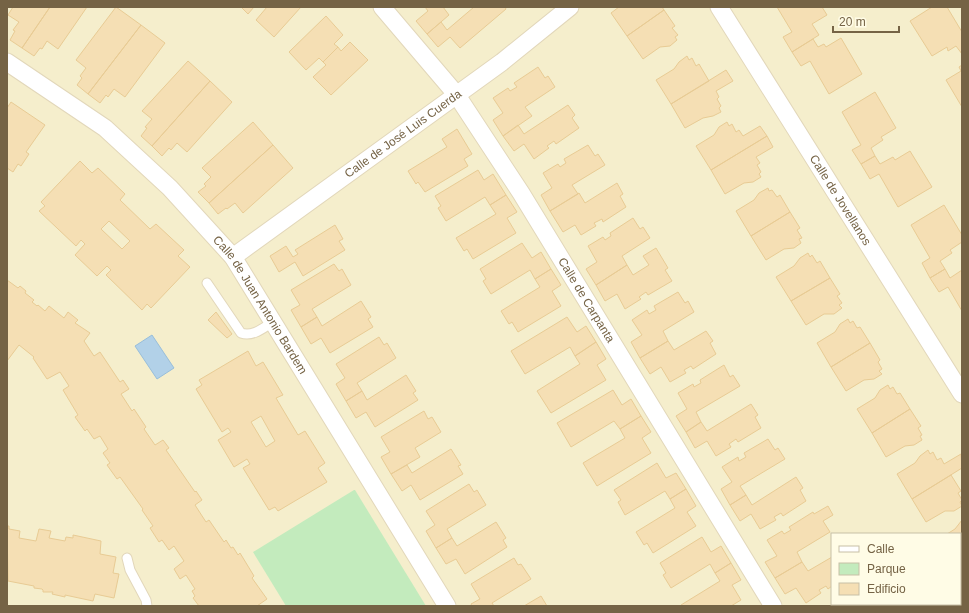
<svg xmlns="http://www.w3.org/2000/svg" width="969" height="613" font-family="Arial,sans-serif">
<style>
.residential{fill:#f5eecc;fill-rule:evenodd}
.green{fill:#c3ebbd}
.water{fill:#b2d1e8;stroke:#98beda}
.building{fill:#f5dfb4;stroke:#e8cb94;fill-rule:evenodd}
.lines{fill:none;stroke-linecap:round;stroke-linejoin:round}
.service-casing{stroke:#e2d7ba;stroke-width:11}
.minor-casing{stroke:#e2d7ba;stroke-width:19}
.service{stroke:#fff;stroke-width:9}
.minor{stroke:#fff;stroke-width:17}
.labels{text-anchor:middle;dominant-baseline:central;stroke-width:4;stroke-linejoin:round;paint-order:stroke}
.street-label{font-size:12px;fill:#756345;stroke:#fffce6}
</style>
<rect width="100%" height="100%" fill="#fefade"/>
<path class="residential" d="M7 7H962V606H7ZM832 534H960V604H832Z"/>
<path class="green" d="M354 490H355L426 606H286L253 552Z"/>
<path class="water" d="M152 335 174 368 157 379 135 346Z"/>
<path class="building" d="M13 7H50L22 48 10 40 15 31 13 30 19 22 8 15Z
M50 7H87L58 49 47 41 42 49 40 48 34 56 22 48Z
M116 7 141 25 88 94 77 85 82 78 80 76 86 68 76 60Z
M241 7H254L248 14Z
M267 7H301L274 37 256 20Z
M425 7H443L449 15 427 34 416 21 428 11Z
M474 7H505L506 9 460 48 450 37 438 47 427 34 441 22 447 30Z
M619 7H662L664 10 627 36 611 13Z
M777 7H822L827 15 812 24 819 35 792 52 783 37 792 32Z
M932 7H947L962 32V54L956 46 948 51 947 47 932 56 910 21Z
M664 10 675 26 672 28 678 35 675 37 677 40 670 46 660 47 643 59 627 36Z
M326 16 343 35 334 44 338 47 323 62 319 58 306 70 289 52Z
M141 25 165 43 125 97 114 89 108 97 106 95 100 103 88 94Z
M841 38 862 74 829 94 810 61 801 66 792 52 813 39 818 47 824 44 826 47Z
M350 42 368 60 331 95 313 77 326 65 323 62 338 47 341 51Z
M687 56 689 60 692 58 696 66 699 64 709 81 671 104 656 80 674 69 679 62Z
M188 61 210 81 152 146 141 136 147 128 145 127 152 119 142 111Z
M962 65V107L946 80 961 71 959 67Z
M538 67 545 78 548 76 555 87 525 107 532 116 503 136 493 120 503 113 493 98 508 88 510 91 517 87 514 83Z
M726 70 733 81 716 91 719 97 717 99 721 106 719 108 721 112 713 116 703 118 685 128 671 104Z
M210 81 232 102 187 152 177 143 171 150 169 148 162 156 152 146Z
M875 92 896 128 881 137 883 140 871 148 875 156 861 164 852 150 861 145 842 112Z
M11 102 45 125 26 152 29 154 21 166 18 164 13 172 7 168V108Z
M568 105 575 115 572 118 579 128 556 144 554 141 547 146 549 148 534 159 524 144 514 151 503 136 518 125 524 134Z
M253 122 273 145 209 203 198 192 206 186 204 184 211 177 202 168Z
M727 122 729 126 732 124 736 132 739 130 743 136 760 126 767 136 711 170 696 146 714 135 719 127Z
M457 129 472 154 464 159 468 166 425 192 418 182 416 184 408 171 447 147 442 139Z
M767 136 773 147 756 157 760 163 757 165 761 172 759 174 761 177 753 182 744 183 725 194 711 170Z
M273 145 293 168 243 213 235 203 227 209 226 208 218 214 209 203Z
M588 145 595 156 598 154 605 165 572 185 578 194 550 211 541 195 552 188 543 173 558 164 560 167 566 163 564 159Z
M910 151 932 187 898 207 879 174 870 179 861 164 875 156 880 164 893 157 895 160Z
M80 161 92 173 98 168 125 194 120 200 150 229 156 224 184 250 178 256 190 267 151 308 147 304 142 310 106 275 111 270 107 266 97 276 75 255 85 244 81 240 76 246 39 211 45 206 41 202ZM109 221 130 241 122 249 101 229Z
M478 170 484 180 493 174 506 195 490 205 485 197 446 221 438 208 441 206 435 196Z
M617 183 623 194 620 196 626 207 603 222 602 219 594 223 596 226 581 235 575 225 563 232 550 211 579 193 585 203Z
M768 188 769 191 772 190 777 197 780 195 790 212 751 236 736 211 754 200 759 193Z
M506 195 517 212 507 218 516 233 473 259 467 249 464 251 456 238 496 214 490 205Z
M944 205 962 235V242L950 250 952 253 940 261 945 269 930 278 922 263 930 258 911 225Z
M790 212 800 228 797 230 802 238 799 239 801 243 794 248 784 249 766 260 751 236Z
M633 218 640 229 643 227 650 238 622 256 627 265 596 285 586 269 597 262 588 246 603 237 605 240 611 236 610 233Z
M335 225 343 239 339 241 345 250 303 276 295 262 279 272 270 256 286 246 293 257 298 254 295 250Z
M522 243 532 258 541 252 551 269 535 279 530 270 491 294 483 281 486 279 480 269Z
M656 248 668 268 665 270 672 281 648 295 646 292 639 297 641 299 625 309 617 294 605 301 596 285 627 265 633 275 649 265 643 256Z
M808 253 810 257 812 255 817 263 820 261 830 278 791 301 776 277 794 266 800 258Z
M334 264 339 271 342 269 351 285 312 309 317 317 301 327 291 310 300 305 291 290Z
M551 269 561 285 552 291 561 306 518 332 512 322 509 324 501 311 540 287 535 279Z
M945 269 950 278 962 270V311L948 287 939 292 930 278Z
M830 278 840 294 837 296 842 303 839 305 842 308 834 314H824L806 325 791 301Z
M7 280 18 288 20 286 26 291 25 293 34 300 32 302 37 306 38 305 45 311 49 306 64 318 68 312 78 320 75 323 90 333 84 341 94 356 100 352 120 382 123 380 129 389 121 394 132 411 134 409 146 427 144 429 155 445 163 440 169 448 166 450 195 492 196 491 202 500 195 505 206 522 209 520 224 542 226 540 231 548 233 547 238 555 240 553 254 576 252 578 267 599 257 606H199L193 598 195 596 192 591 195 589 186 575 180 579 174 569 184 561 174 546 169 550 162 540 159 542 150 528 153 526 142 510 143 509 120 477 117 479 107 465 110 463 103 453 108 449 100 436 94 439 87 429 85 431 75 417 78 415 63 390 69 386 60 372 47 379 33 358 34 357 19 345 7 361Z
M678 292 685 303 688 301 694 312 663 331 668 341 640 358 631 342 642 335 632 320 647 310 649 314 656 310 654 306Z
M361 301 371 317 368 319 373 327 330 353 321 338 311 344 301 327 317 317 322 326Z
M216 312 232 334 227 338 208 320Z
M567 317 577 332 586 326 596 342 575 356 570 347 525 374 511 351Z
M848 319 850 323 853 321 857 328 860 327 870 343 831 367 817 343 835 332 840 324Z
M706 331 713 341 710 343 716 354 693 369 691 366 684 370 686 373 670 382 661 367 650 374 640 358 668 341 674 350Z
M379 337 384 345 387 343 396 358 357 383 362 391 346 401 336 384 345 378 336 364Z
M596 342 606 359 597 365 606 380 551 413 537 391 580 364 575 356Z
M870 343 880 360 878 362 882 369 879 371 882 374 874 379 864 380 846 391 831 367Z
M248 351 256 366 263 362 283 395 276 398 298 435 305 431 325 463 318 468 327 482 278 511 275 507 269 510 243 468 250 464 247 459 234 467 218 440 231 432 228 428 222 432 196 389 202 385 199 380ZM261 416 275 441 266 447 251 422Z
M724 365 730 377 733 375 740 386 696 412 701 422 686 432 676 416 687 409 678 393 693 384 694 387 701 383 700 380Z
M406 375 416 391 413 393 418 400 375 427 366 412 356 418 346 401 362 391 367 400Z
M888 385 890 389 893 387 897 394 900 393 910 409 872 433 857 409 875 398 880 390Z
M613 390 622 405 631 399 641 416 620 429 614 421 571 447 557 423Z
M751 404 758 415 755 417 761 428 738 442 736 439 729 444 731 447 716 456 707 441 695 448 686 432 701 422 707 431Z
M910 409 921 426 918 428 922 435 920 436 922 440 914 445 905 446 886 457 872 433Z
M424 411 428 419 432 417 441 432 415 448 420 457 391 474 381 457 390 452 381 437Z
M641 416 651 432 642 438 651 453 597 486 583 463 625 438 620 429Z
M768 439 775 450 778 448 785 459 740 486 746 495 730 505 721 489 732 482 722 467 738 457 739 461 746 457 744 453Z
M451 449 461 465 458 466 463 474 420 500 411 485 402 491 391 474 407 465 412 473Z
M928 450 930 454 933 452 937 460 941 458 944 464 961 454 962 468 912 499 897 474 915 463 920 456Z
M657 463 666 478 676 473 686 489 670 499 665 491 625 515 618 502 621 500 614 490Z
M951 475 961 491 958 493 962 500 960 502 962 506 954 511H945L926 522 912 499Z
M796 477 803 488 800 490 806 501 783 516 781 513 774 517 776 520 760 529 751 514 740 521 730 505 746 495 752 505Z
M469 484 474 492 477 490 486 505 447 529 452 538 436 548 426 531 435 525 426 511Z
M686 489 696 506 687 512 696 526 653 553 647 543 644 545 636 532 675 508 670 499Z
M828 506 833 515 823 521 830 532 797 552 802 562 775 578 765 562 777 556 767 540 782 531 784 534 791 530 789 527 813 512 814 514Z
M962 520V558L960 559V534H947L955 529Z
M496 522 506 538 503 540 507 547 465 574 456 559 446 564 436 548 452 538 457 546Z
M7 526H9V529L20 531 19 538 36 541 39 529 51 531 49 538 65 541 66 537 73 538V535L101 541 100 554 116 557 113 573 119 574 114 598 95 594 93 601 65 595V597L52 594 53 592H43V590L42 589 34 588V586L8 581Z
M702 537 711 552 721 546 731 563 715 573 710 564 671 588 663 575 666 573 660 563Z
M832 557V586L828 589 826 586 819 590 821 593 806 603 796 588 785 594 775 578 802 562 808 571Z
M514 558 518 565 521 564 531 579 492 603 494 606H472L471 604 480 599 471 584Z
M962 558V581L960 577V559Z
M731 563 741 580 732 585 741 600 731 606H681V605L720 581 715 573Z
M541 596 547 606H524Z
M835 604H874L875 606H832Z"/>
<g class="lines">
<defs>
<path id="service" d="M207 283 241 333C253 337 263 328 273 322
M127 558 130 570 146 600 147 606"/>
<g id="minor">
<path id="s1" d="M382 7 456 94 521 193 773 606"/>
<path id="s2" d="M719 7 962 394"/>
<path id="s3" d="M7 62 105 128 170 188 233 257 447 606"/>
<path id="s4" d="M233 257 502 62 570 7"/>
</g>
</defs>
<use href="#service" class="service-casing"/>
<use href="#minor" class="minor-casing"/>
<use href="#service" class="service"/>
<use href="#minor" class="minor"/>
</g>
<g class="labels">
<g class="street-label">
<text stroke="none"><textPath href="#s4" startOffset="210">Calle de José Luis Cuerda</textPath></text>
<text stroke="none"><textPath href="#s2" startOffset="228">Calle de Jovellanos</textPath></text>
<text stroke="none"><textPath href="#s1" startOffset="358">Calle de Carpanta</textPath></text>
<text stroke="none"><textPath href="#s3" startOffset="355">Calle de Juan Antonio Bardem</textPath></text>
</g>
</g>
<rect width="969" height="613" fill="none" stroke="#756345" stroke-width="16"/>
<rect x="831" y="533" width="130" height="72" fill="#fffce6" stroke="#c8bfa6"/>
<rect x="839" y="546" width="20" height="6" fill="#ffffff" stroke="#c8bfa6"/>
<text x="867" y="553" font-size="12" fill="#756345">Calle</text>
<rect x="839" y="563" width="20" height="12" fill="#c3ebbd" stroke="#c8bfa6"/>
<text x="867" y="573" font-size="12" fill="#756345">Parque</text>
<rect x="839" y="583" width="20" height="12" fill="#f5dfb4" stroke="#c8bfa6"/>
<text x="867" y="593" font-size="12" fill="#756345">Edificio</text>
<path d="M833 26v6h66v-6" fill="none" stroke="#756345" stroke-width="2"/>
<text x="839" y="26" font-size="12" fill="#756345" stroke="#fffce6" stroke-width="3" paint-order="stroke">20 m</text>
</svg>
